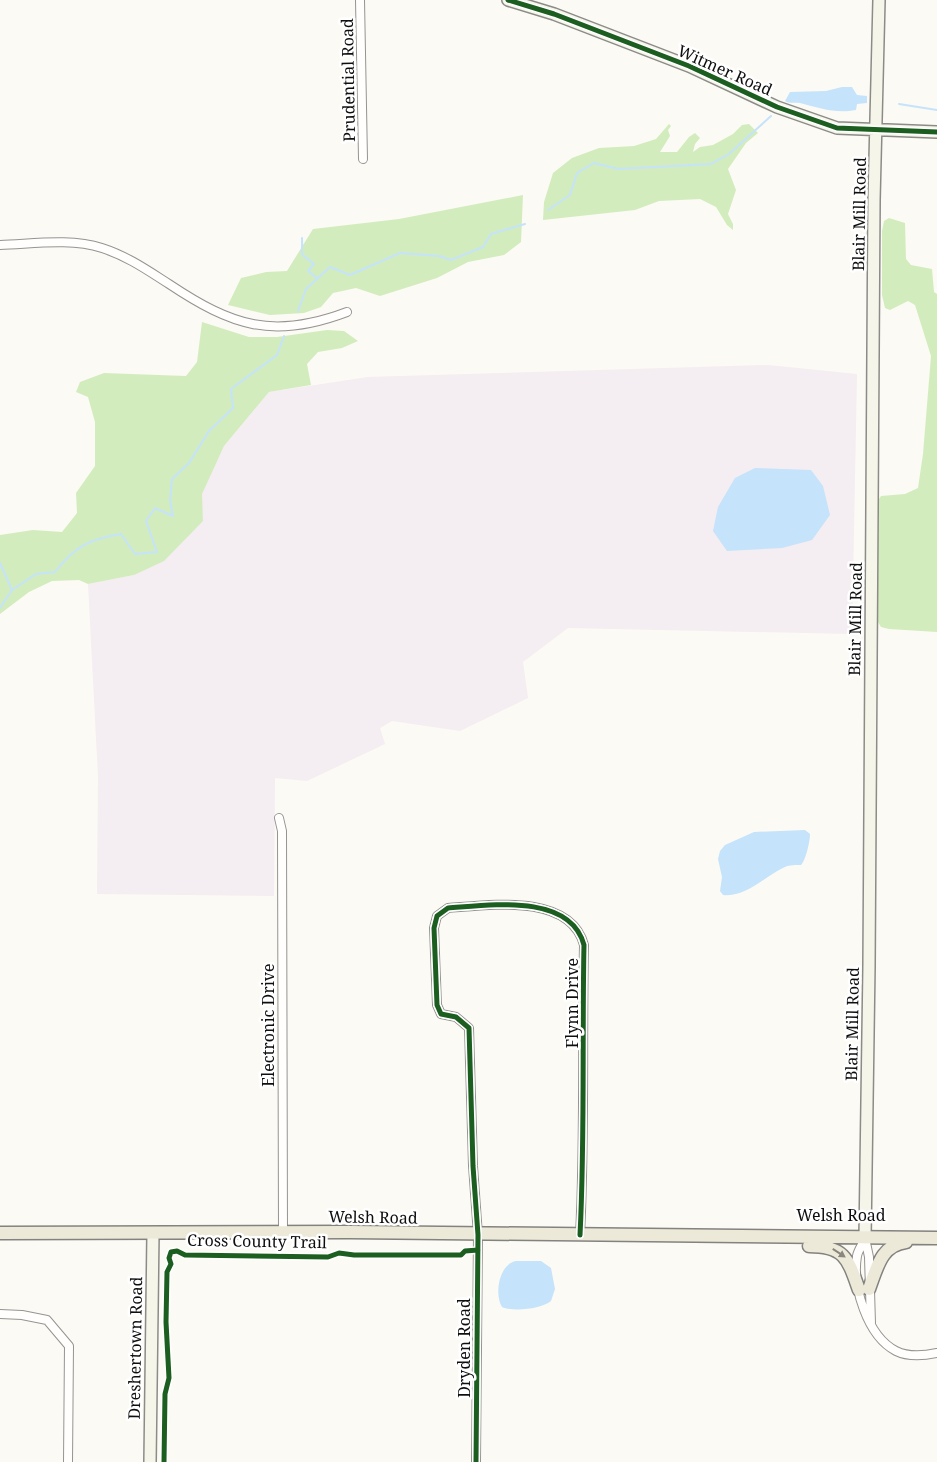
<svg xmlns="http://www.w3.org/2000/svg" width="937" height="1462" font-family="'Noto Serif',serif">
<style>
.industrial{fill:#f4edf1}
.forest{fill:#d2ecbe}
.water{fill:#c5e3fa}
.lines{fill:none;stroke-linecap:round;stroke-linejoin:round}
.stream{stroke:#c5e3fa;stroke-width:2}
.street-casing{stroke:#959492;stroke-width:10}
.secondary-casing{stroke:#8c8b88;stroke-width:14}
.primary-casing{stroke:#82827f;stroke-width:15}
.street{stroke:#fffefd;stroke-width:8}
.secondary{stroke:#f5f5ea;stroke-width:11}
.primary{stroke:#ede9d9;stroke-width:12}
.cycleway-casing{stroke:#fff;stroke-width:8}
.cycleway{stroke:#1b5e20;stroke-width:5}
.oneway{fill:#89867e}
.labels{text-anchor:middle;dominant-baseline:central;stroke-width:5;stroke-linejoin:round;paint-order:stroke}
.street-label{font-size:16px;fill:#0e0e0e;stroke:#fff}
</style>
<rect width="100%" height="100%" fill="#fcfaf4"/>
<path class="industrial" d="M768 365 857 374 852 634 568 628 523 662 528 698 460 731 392 721 380 728 385 744 307 781 275 778 274 896 97 894 98 776 88 584 134 575 203 521 201 494 224 446 269 392 368 377Z"/>
<path class="forest" d="M669 124 671 126 668 130 670 136 660 152H677L689 137 695 133 700 138 695 144 693 152 700 147 713 145 733 134 742 125 749 124 758 133 746 143 728 169 736 190 728 214 733 224V230L727 225 716 207 700 199 659 201 635 210 543 220 544 202 553 173 572 158 599 148 634 146 656 139Z
M523 195 521 242 504 255 468 262 437 278 380 296 356 288 333 293 321 307 304 313 270 315 228 305 241 278 266 272 287 271 313 229 399 219Z
M889 218 905 223 906 259 911 265 932 269 934 292 937 294V632L889 629 881 627 875 617 877 502 881 496 905 494 918 488 923 454 931 356 915 305 908 301 890 310 885 308 882 295V231L884 221Z
M202 322 249 337H277L327 330 344 331 358 341 342 348 318 352 307 364 311 385 269 392 224 446 202 494 203 521 164 561 134 575 88 584 79 580 52 581 29 592 0 614V535L33 530 62 532 77 513 76 493 95 466V422L88 397 76 392 80 382 104 373 186 376 197 362Z"/>
<path class="water" d="M842 87H852L857 95 867 96V103L857 104 856 110C835 114 820 108 800 103 794 102 790 104 785 101L790 92 826 91Z
M755 468 811 470 823 486 830 515 812 540 782 548 727 551 713 531 718 507 735 478Z
M805 830 810 834C810 841 806 860 801 865 796 865 789 865 785 867 766 875 746 898 723 895L720 891 722 877 718 859 720 851 725 845 754 832Z
M516 1261H541L551 1268 555 1289 551 1301C541 1309 514 1312 502 1307 494 1294 499 1264 516 1261Z"/>
<g class="lines">
<path class="stream" d="M899 104 937 110
M548 210 570 195 577 173 594 163 618 169 711 164 729 154 771 116
M302 238C303 259 297 250 314 264L308 271 317 278
M298 311 306 289 330 267 350 275 400 253 439 256 451 260 483 247 491 234 525 224
M0 563 12 590 36 574 55 572C75 546 90 539 121 534L135 554 157 552 146 521 155 508 173 516 170 501 172 479 189 463 209 431 233 408 231 389 277 355 284 336
M0 608 12 590"/>
<defs>
<path id="street" d="M360 0 363 159
M0 245C33 244 70 238 102 248 127 256 147 270 169 284 232 326 273 340 347 312
M279 818 282 831 283 1233
M865 1238C863 1244 858 1250 857 1256 852 1286 867 1336 896 1351 908 1357 923 1356 937 1353
M865 1238 869 1257 871 1323
M0 1314 22 1315 47 1320 69 1346 68 1462
M476 1462 478 1235 473 1166 469 1028 456 1017 441 1014 437 1005 434 928 437 916 448 908C490 905 570 893 584 945 582 1042 585 1139 580 1235"/>
<path id="secondary" d="M508 0 554 14 689 66 777 107 837 128 937 132
M865 1238 869 966 874 200 879 0
M150 1462 153 1233"/>
<path id="primary" d="M0 1233 350 1232 937 1238
M809 1246C845 1246 848 1259 859 1290
M869 1289C877 1268 881 1245 906 1242"/>
</defs>
<use href="#street" class="street-casing"/>
<use href="#secondary" class="secondary-casing"/>
<use href="#primary" class="primary-casing"/>
<use href="#street" class="street"/>
<use href="#secondary" class="secondary"/>
<use href="#primary" class="primary"/>
<defs>
<path id="cycleway" d="M508 0 554 14 689 66 777 107 837 128 937 132
M164 1462 165 1394 169 1378 166 1322 167 1272 171 1264 169 1258 171 1252 177 1251 185 1255 328 1257 339 1253 354 1255H461L465 1251 478 1250
M476 1462 478 1235 473 1166 469 1028 456 1017 441 1014 437 1005 434 928 437 916 448 908C490 905 570 893 584 945 582 1042 585 1139 580 1235"/>
</defs>
<use href="#cycleway" class="cycleway-casing"/>
<use href="#cycleway" class="cycleway"/>
</g>
<defs><path id="oneway-solid" d="M-6-.8H1V-3.2L6.5 0L1 3.2V.8H-6Z" transform="scale(1.25)"/></defs>
<use class="oneway" href="#oneway-solid" transform="translate(839 1253) rotate(33)"/>
<g class="labels">
<g class="street-label">
<text transform="translate(725 70) rotate(24)">Witmer Road</text>
<text transform="translate(348 80) rotate(-91)">Prudential Road</text>
<text transform="translate(859 214) rotate(-89)">Blair Mill Road</text>
<text transform="translate(855 619) rotate(-89)">Blair Mill Road</text>
<text transform="translate(572 1003) rotate(-90)">Flynn Drive</text>
<text transform="translate(852 1024) rotate(-89)">Blair Mill Road</text>
<text transform="translate(268 1025) rotate(-90)">Electronic Drive</text>
<text x="841" y="1215">Welsh Road</text>
<text transform="translate(373 1217) rotate(1)">Welsh Road</text>
<text transform="translate(257 1241) rotate(1)">Cross County Trail</text>
<text transform="translate(135 1348) rotate(-89)">Dreshertown Road</text>
<text transform="translate(464 1348) rotate(-90)">Dryden Road</text>
</g>
</g>
</svg>
